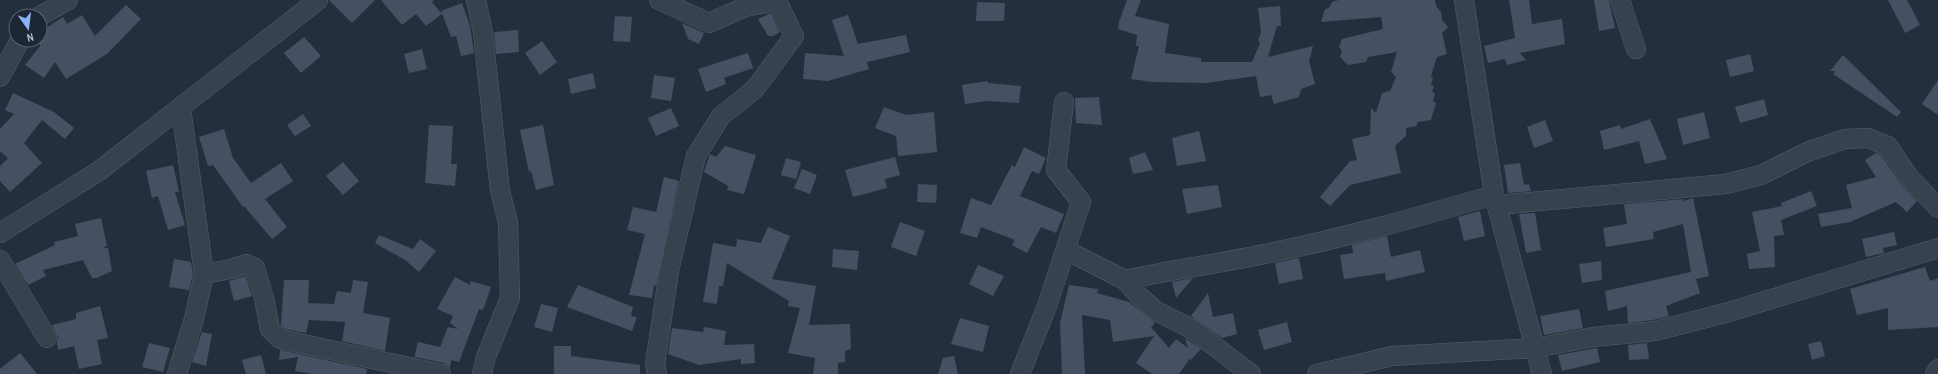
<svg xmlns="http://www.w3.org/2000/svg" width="1938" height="374" font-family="'Archivo Narrow',sans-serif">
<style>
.building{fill:#455162}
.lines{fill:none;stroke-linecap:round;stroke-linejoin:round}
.street-casing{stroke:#565f6c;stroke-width:20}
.street{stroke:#38414e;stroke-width:19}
</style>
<rect width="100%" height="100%" fill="#242f3e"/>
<path class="building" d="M329 0H375L352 23Z
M381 0H434L432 2 442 14 426 26 416 14 402 25Z
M1127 0H1141L1135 16 1169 24 1165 53 1201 58V62H1252L1260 43 1258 40 1261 33 1258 8 1280 6 1281 26H1277L1268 57 1313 46 1309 61 1315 84 1301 89 1299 97 1274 104 1271 95 1260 97 1256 76 1206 83 1153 82 1131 79 1139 46H1136L1137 35 1118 29 1119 22Z
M1339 0H1435L1436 6 1441 12 1442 20 1448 27 1442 33 1447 54 1437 57 1431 76 1433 78 1431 84 1434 87 1432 91 1435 94 1433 101 1436 103 1431 120 1418 122 1416 126 1406 128V136L1395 146 1401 173 1350 185 1330 206 1320 197 1350 161 1357 160 1352 139 1370 135 1371 108 1376 113 1382 93 1390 91 1396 77 1391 72 1397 52 1368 57 1366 62 1348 65 1340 57 1342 51 1339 47 1342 39 1383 29 1381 17 1321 22 1325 9 1329 8 1332 2Z
M1509 0H1529L1532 24 1562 19 1565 44 1520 53 1526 60 1507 65 1505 59 1488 63 1484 46 1515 38Z
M1594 0H1609L1615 28 1599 31Z
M1888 0H1907L1920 25 1905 33Z
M977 2 1005 3 1004 21H976Z
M462 3 470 26 474 53 461 56 456 36 451 37 441 11Z
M126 5 141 19 107 54 66 79 55 62 44 78 25 65 40 46V32L63 17 67 24 82 15 95 36Z
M771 13 780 32 773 36H768L758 19Z
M848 15 858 44 906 35 910 52 867 62 869 69 828 81 803 79 805 53 844 56 832 20Z
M615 16 632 17 630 42 613 41Z
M682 23 704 33 699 44 688 39Z
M518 30 519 52 496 54 494 32Z
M304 37 321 56 301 73 284 53Z
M542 41 557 62 540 75 525 53Z
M422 49 427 69 409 73 404 54Z
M748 53 753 68 724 78 726 84 706 92 698 69Z
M1750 54 1754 71 1730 77 1726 60Z
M1843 55 1901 112 1897 117 1833 74 1835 71H1830Z
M593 73 596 88 571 94 568 79Z
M654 75 675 78 671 101 651 98Z
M1938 80V115L1922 104Z
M988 81V83L1021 86 1019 103 987 101 965 104 962 85Z
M13 93 54 112 74 128 65 139 42 120 24 143 42 163 10 192 0 181V166L8 158 0 151V129L14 114 5 110Z
M1099 97 1102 125 1076 123 1075 98Z
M1764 99 1768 115 1740 123 1735 107Z
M884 107 906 115 934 112 937 152 898 156 896 136 875 128Z
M671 108 679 126 656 136 648 118Z
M1704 112 1710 138 1683 145 1677 119Z
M303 114 311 126 295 136 287 125Z
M1650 119 1667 159 1645 164 1639 141 1604 150 1600 131 1620 125 1621 129Z
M1545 120 1553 141 1534 148 1527 127Z
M429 125 453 126 451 164H457L455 186 425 183Z
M543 125 554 185 536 190 531 171 529 172 520 130Z
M224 129 233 158 251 183 281 163 293 181 265 199 287 227 272 239 244 206 243 207 213 165 208 166 199 137Z
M1199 131 1206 161 1177 166 1172 138Z
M725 146 756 155 744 194 727 190 728 186 704 172 710 154 716 157Z
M1024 147 1046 158 1039 174 1032 171 1020 196 1064 214 1056 233 1041 227 1027 253 1012 245 1015 240 981 227 977 238 960 233 971 198 991 205 1012 165 1015 167Z
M1145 152 1153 170 1133 174 1129 158Z
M1876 153 1881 155 1900 183 1917 201 1907 212 1896 202 1850 222 1821 227 1818 214 1852 208 1846 185 1876 177 1865 160Z
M895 157 900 175 885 179 887 188 853 197 845 170Z
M786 158 801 162 796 179 781 175Z
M343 162 359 181 343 195 326 176Z
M1520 163 1524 185 1529 184 1531 191 1508 193 1504 165Z
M173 165 179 192H175L185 225 168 230 158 196 152 198 146 171Z
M802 169 817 175 810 194 794 188Z
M664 177 679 181 656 286 654 285 652 298 629 295 645 234 627 230 633 207 656 212Z
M918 184 937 185 936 203 917 202Z
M1218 185 1222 207 1187 214 1182 189Z
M1811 191 1817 206 1781 220 1784 235 1774 236 1775 267 1749 269 1747 254 1760 251 1752 212 1782 206 1781 203Z
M1693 198 1709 276 1696 279 1700 293 1666 306 1669 316 1653 320 1628 323 1627 306 1608 311 1605 291 1691 272 1683 224 1653 232 1654 239 1606 247 1603 228 1627 224 1624 204 1683 199 1684 201Z
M1480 211 1485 236 1464 241 1458 217Z
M1535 213 1541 250 1526 253 1519 214Z
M101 218 107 246 103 248H108L112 271 97 278H92L83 260 43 270 46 276 28 285 15 264 55 245 54 242 78 236 75 224Z
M900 222 925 231 916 256 891 247Z
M768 227 790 236 772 279 816 286 809 325 850 324 851 349 845 351V362L838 363V374H813L815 358 788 353 800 308 788 306 789 301 727 263 723 286H719L717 304 703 302 713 243 736 247 737 239 761 243Z
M1894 232 1897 245 1883 248 1884 253 1866 257 1862 239Z
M379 235 413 249 420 239 436 251 419 272 405 260 375 243Z
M1387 236 1391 257 1420 250 1425 272 1386 281 1385 273 1344 279 1340 255 1353 253 1352 245Z
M833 249 859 251 857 270 832 267Z
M1299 258 1303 279 1279 284 1275 263Z
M174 259 191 262 193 274 189 290 169 287Z
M1601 261 1602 280 1582 283 1579 264Z
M978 265 1004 276 993 296 969 284Z
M1925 267 1930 281 1938 278V327L1888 330V308L1857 315 1850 289Z
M246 276 252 296 234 301 229 281Z
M455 277 470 285 471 281 491 287 483 310 479 309 459 362 451 360 450 368 443 363 415 357V354L418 342 440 347 448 327 458 329 450 323 453 316 437 309Z
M1193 278 1176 298 1172 282Z
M284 280H309L308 303 334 304 337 291 351 293 353 280 368 282 363 313 390 318 385 351 342 341 345 322 309 320 306 333 285 329 281 325Z
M578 285 633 307 631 316 637 317 632 331 567 307Z
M1069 285 1098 289 1097 293 1129 302 1155 323 1151 327 1169 348 1176 339 1188 348 1185 338 1201 349 1190 361V358L1179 374H1152L1136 363 1154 336 1113 342 1110 320 1082 315 1085 374H1062L1060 323Z
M1208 293 1213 317 1233 313 1237 334 1222 338 1191 316Z
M541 304 558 308 552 332 534 327Z
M100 306 108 338 97 340 102 364 79 369 74 346 58 350 57 343 58 337 52 325 76 319V313Z
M1579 309 1583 328 1544 335 1540 316Z
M960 318 989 326 983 352 951 344Z
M1287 322 1292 342 1264 350 1258 330Z
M704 327 726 331 724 345 754 344 755 363 741 364V359L699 365 668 354 672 328 703 332Z
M202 332 212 334 206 366 192 362Z
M1821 341 1825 356 1812 360 1808 344Z
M149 343 170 348 163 372 142 367Z
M1647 343 1649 359 1629 360 1628 345Z
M554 346H571V356L640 365V374H554Z
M1597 348 1600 362 1562 371 1558 355Z
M280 350 367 369 366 374H312L295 371 298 357 279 360Z
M20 353 37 374H0V369Z
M261 355 266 374H246L242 360Z
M954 356 958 374H938L943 358Z"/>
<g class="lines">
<defs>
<path id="street" d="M476 0 483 33 500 191 508 222 510 298 486 357 482 374
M1464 0 1494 195 1542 374
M1620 0 1636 49
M40 16 68 0
M0 77 20 40
M1497 205 1726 184 1761 175 1807 152 1845 139 1868 138 1888 146 1909 177 1938 208
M0 233 99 171 318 0
M1066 250 1125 280 1138 295 1156 311 1192 329 1251 374
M0 260 47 338
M204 274 231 269 246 264 255 268 264 298 270 329 280 339 441 374
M1125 280C1174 269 1224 263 1274 252 1348 237 1421 216 1494 195
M177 374 194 319 204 274 181 108
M657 374 655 364 669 271 696 156 721 116 754 90 794 36 777 1 745 7 709 23 659 0
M1020 374 1047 306 1081 202 1056 170 1064 102
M1317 374 1392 356 1535 348 1593 337 1655 331 1729 312 1938 248
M1935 374 1938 369"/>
</defs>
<use href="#street" class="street-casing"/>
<use href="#street" class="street"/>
</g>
<g transform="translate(28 28) rotate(166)"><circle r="19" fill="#1d2633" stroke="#59626f"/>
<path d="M0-3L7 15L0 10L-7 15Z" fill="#8ab4f8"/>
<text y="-6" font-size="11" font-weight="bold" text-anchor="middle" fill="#b4bcc9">N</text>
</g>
</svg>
